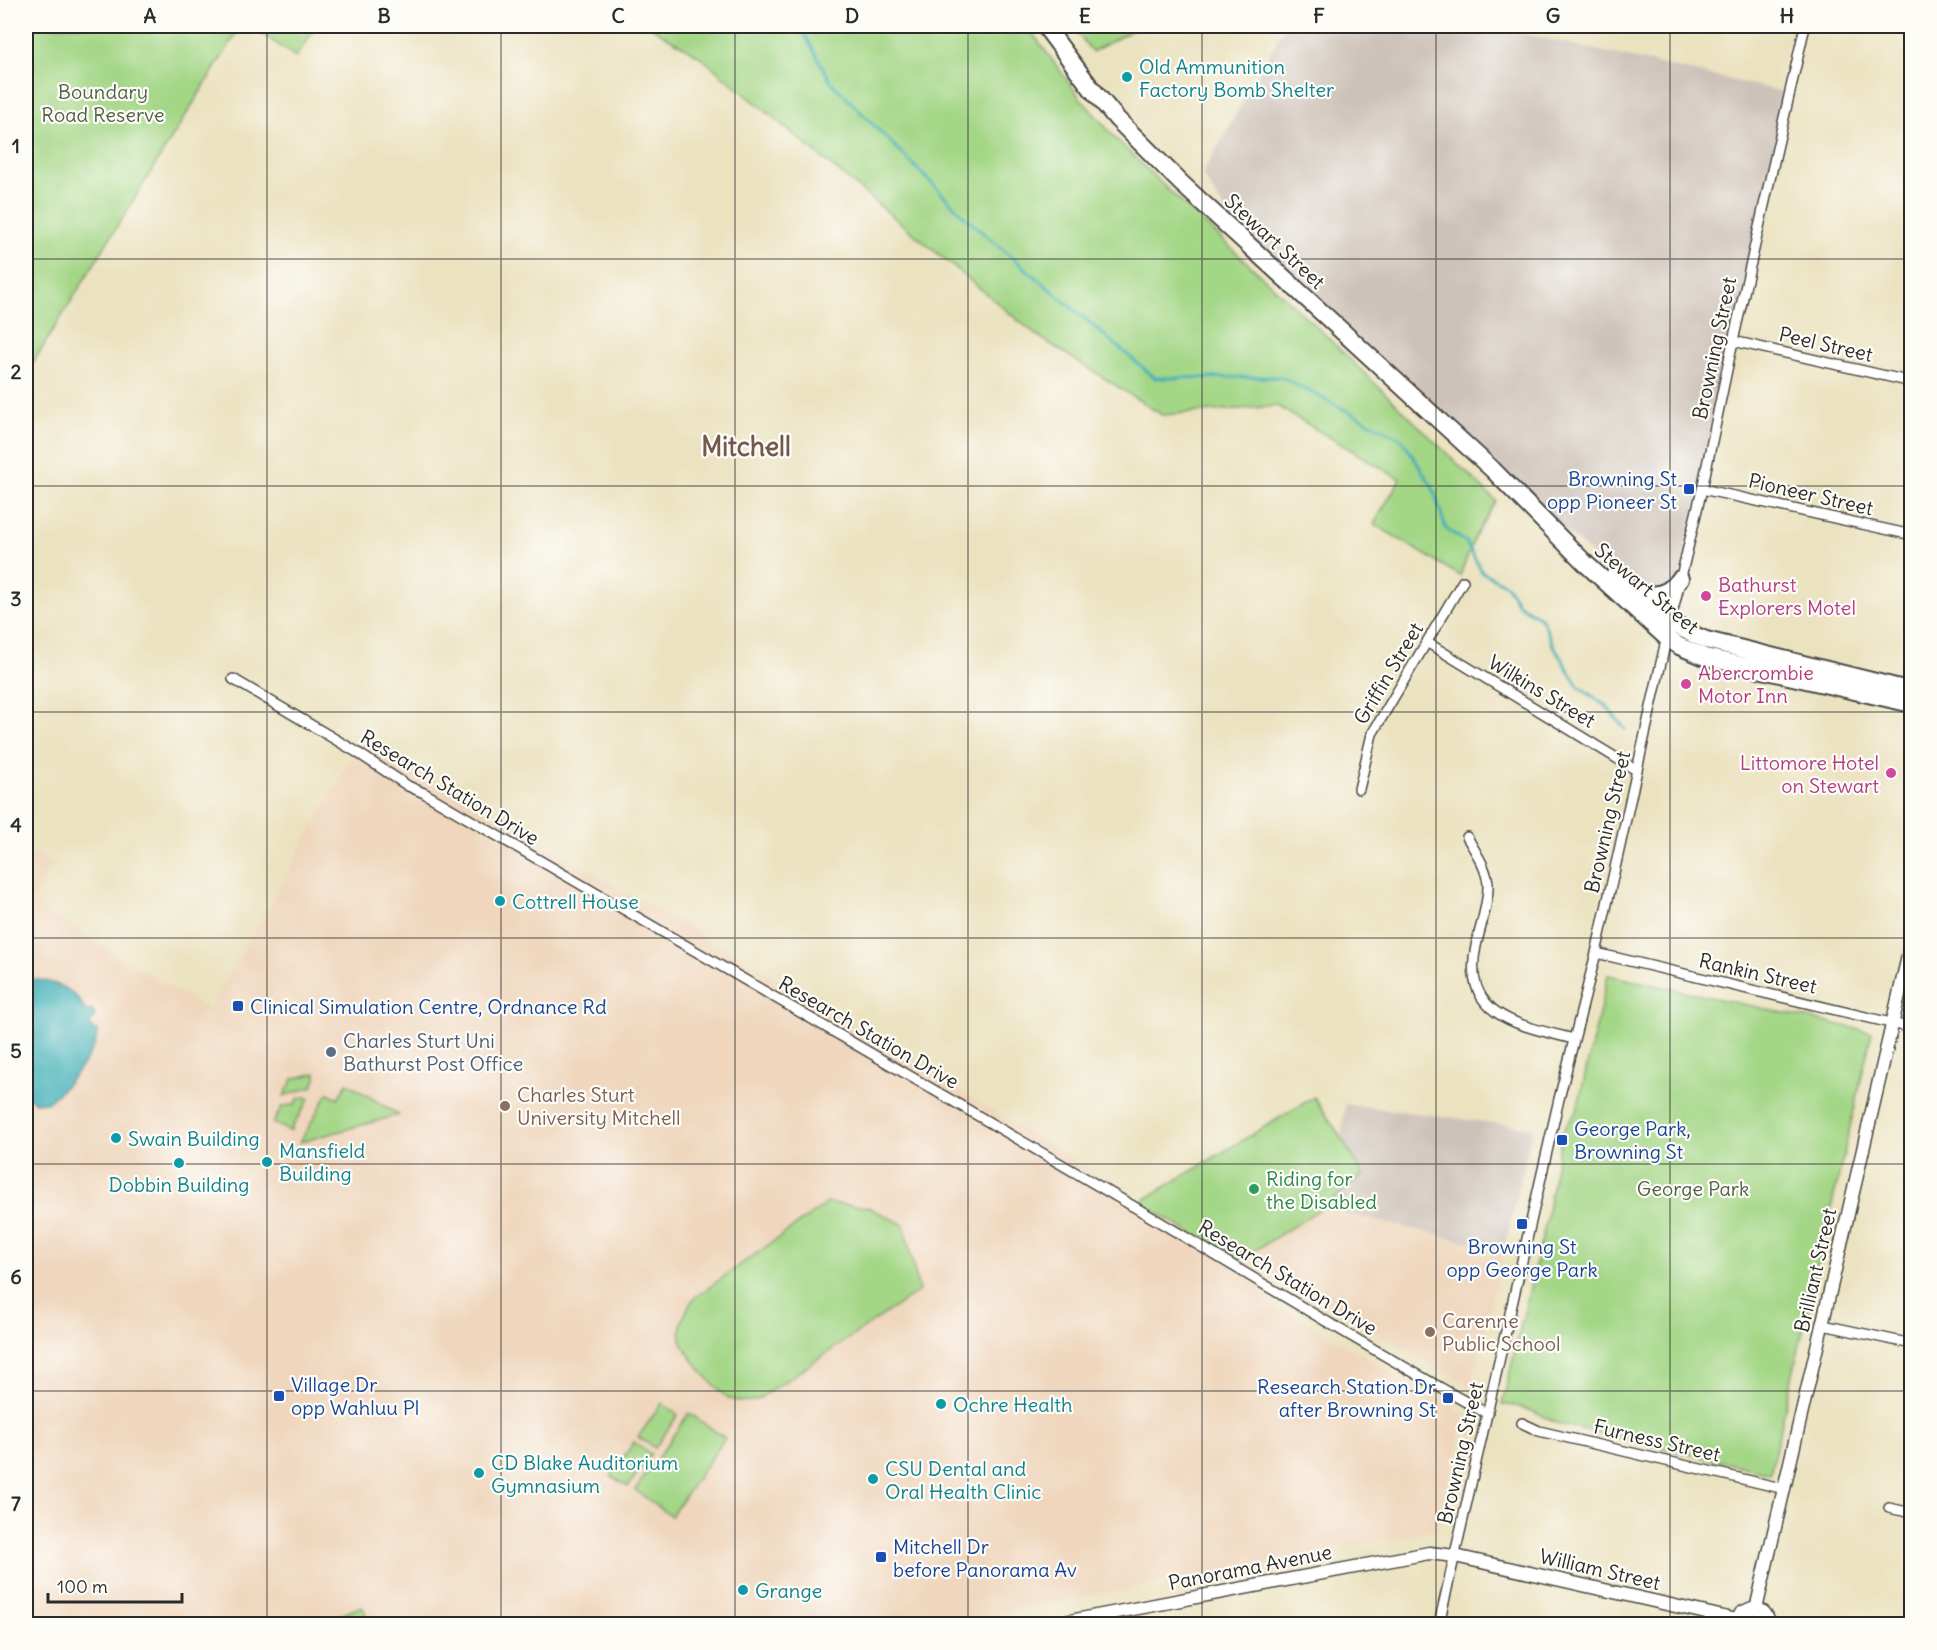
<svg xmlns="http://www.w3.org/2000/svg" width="1937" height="1650" font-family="Delius,sans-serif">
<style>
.built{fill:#efd6bc}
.industrial{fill:#cdc2b9}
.green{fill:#a3d685;stroke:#678058;stroke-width:1.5}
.water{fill:#3daeb6;stroke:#346c70;stroke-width:1.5}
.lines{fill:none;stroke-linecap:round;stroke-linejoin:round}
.stream{stroke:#3daeb6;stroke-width:3}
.minor-casing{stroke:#484641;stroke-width:12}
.tertiary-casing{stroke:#484641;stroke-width:15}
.trunk-casing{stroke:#484641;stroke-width:20}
.minor{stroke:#fff;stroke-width:9}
.tertiary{stroke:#fff;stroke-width:12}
.trunk{stroke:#fff;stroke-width:16}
.grid{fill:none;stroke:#2b2b2b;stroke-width:1.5;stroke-opacity:0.55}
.culture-dot{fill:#0f9aa8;stroke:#fdfcf7;stroke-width:2}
.transit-dot{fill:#1a4fb4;stroke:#fdfcf7;stroke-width:2}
.hotel-dot{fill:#d1479c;stroke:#fdfcf7;stroke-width:2}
.service-dot{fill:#5c6f8a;stroke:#fdfcf7;stroke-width:2}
.education-dot{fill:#8d6e63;stroke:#fdfcf7;stroke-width:2}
.leisure-dot{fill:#2e9e5b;stroke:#fdfcf7;stroke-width:2}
.labels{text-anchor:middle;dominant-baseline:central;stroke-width:4.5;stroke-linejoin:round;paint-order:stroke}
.culture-label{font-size:20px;fill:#0d838f;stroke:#fdfcf7;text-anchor:start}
.park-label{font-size:20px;fill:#4f5e46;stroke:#fdfcf7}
.street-label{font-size:20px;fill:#2b2b2b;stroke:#fdfcf7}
.transit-label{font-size:20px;fill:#164399;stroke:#fdfcf7;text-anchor:start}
.hotel-label{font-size:20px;fill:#b23c85;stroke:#fdfcf7;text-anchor:start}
.service-label{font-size:20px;fill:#4e5e75;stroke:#fdfcf7;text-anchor:start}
.education-label{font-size:20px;fill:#785e54;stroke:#fdfcf7;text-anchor:start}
.leisure-label{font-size:20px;fill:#27864d;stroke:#fdfcf7;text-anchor:start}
.district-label{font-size:26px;font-weight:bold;fill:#73584f;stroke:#fdfcf7}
.neatline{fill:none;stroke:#2b2b2b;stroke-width:2}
.grid-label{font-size:20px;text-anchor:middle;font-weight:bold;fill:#2b2b2b}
</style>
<rect width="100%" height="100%" fill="#fdfcf7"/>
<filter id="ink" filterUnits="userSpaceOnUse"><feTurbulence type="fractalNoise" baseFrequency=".0167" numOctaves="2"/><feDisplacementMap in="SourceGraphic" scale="12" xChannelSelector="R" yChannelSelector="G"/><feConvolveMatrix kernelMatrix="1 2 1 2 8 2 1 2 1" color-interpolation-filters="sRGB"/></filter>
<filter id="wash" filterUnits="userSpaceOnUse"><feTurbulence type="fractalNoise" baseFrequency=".008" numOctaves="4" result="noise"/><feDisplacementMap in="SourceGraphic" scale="24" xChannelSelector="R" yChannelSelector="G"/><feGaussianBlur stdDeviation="1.35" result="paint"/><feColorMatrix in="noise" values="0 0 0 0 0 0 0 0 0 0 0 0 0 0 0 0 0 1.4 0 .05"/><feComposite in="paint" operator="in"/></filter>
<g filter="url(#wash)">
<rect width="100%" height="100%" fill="#ebe2c0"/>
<path class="built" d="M362 740 755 965 1237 1261 1322 1208 1504 1250 1471 1387 1282 1278 1238 1262 1275 1305 1465 1415 1440 1524 1435 1529 1422 1533 942 1624H26V848L52 864 30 902 209 1010Z"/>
<path class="industrial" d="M1285 26H1489L1789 93 1680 579 1670 590 1626 585 1592 554 1493 470 1246 242 1202 175Z
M1345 1104 1533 1128 1504 1250 1322 1208 1363 1175 1341 1137Z"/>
<path class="green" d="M26 26H241L26 374Z
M250 26H316L296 57Z
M649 26H1027L1081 99 1116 139 1163 185 1322 332 1496 501 1475 536 1460 576 1374 524 1400 479 1277 406 1162 415 1036 335 699 56Z
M1072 26H1140L1092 52Z
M1608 975 1872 1032 1770 1473 1556 1423C1537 1413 1524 1405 1502 1405L1546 1221 1562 1132 1577 1110Z
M316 1073V1079L312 1087 284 1096 293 1079Z
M347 1083 399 1115 300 1142 328 1093 338 1098Z
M305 1097 309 1098 308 1101 290 1131 273 1123 282 1107 295 1104 298 1099Z
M1314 1097 1341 1137 1363 1175 1322 1208 1237 1262 1140 1202Z
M827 1203 868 1207 904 1225 919 1291 757 1400C748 1401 739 1403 730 1399 719 1394 686 1354 682 1342 677 1327 686 1310 694 1298Z
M662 1403 678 1415 655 1448 638 1437Z
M689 1413 725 1438 671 1516 635 1490Z
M634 1442 651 1454 628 1487 611 1476Z
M362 1606 371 1624H320Z"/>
<path class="water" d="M28 979C51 980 77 988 85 1011L93 1010 95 1017 90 1023 93 1031 97 1030C100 1051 63 1090 47 1103L36 1102 26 1096V981Z"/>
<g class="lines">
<path class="stream" d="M800 26 831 82 968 220 1155 378 1281 377 1402 439 1433 488 1446 529 1466 542 1482 572 1506 585 1518 604 1542 619 1553 645 1578 686 1606 706 1625 729"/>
</g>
</g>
<g filter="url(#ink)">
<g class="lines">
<defs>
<path id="minor" d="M1733 341 1912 382
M1702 489 1912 535
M1670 623 1702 489 1733 341 1805 26
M1428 643 1636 770
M233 679 355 751 408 786 424 793C653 928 884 1060 1114 1195 1239 1268 1361 1345 1488 1414
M1359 789 1372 734 1463 581
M1467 837C1475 851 1486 867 1488 883 1489 903 1480 927 1476 946 1460 1017 1522 1026 1574 1039
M1596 953 1912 1028
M1823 1325 1912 1344
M1522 1423 1539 1431 1785 1489
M1889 1508 1912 1513
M1439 1624 1559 1099 1596 953 1667 636"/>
<path id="tertiary" d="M1756 1609 1912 939
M1054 1624 1429 1553 1455 1556 1737 1620
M1736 1624 1741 1613 1752 1608C1762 1609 1768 1614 1769 1624"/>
<path id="trunk" d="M1045 26 1091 88 1117 119 1181 183 1493 470 1585 563 1666 637 1679 646 1705 657 1912 704
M1615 575C1642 600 1671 627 1706 640L1912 691
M1634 590C1652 599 1668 595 1680 579"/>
</defs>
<use href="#minor" class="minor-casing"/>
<use href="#tertiary" class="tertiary-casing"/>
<use href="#trunk" class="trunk-casing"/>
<use href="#minor" class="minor"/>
<use href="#tertiary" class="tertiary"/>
<use href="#trunk" class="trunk"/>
</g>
</g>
<path class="grid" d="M267 26V1624M501 26V1624M735 26V1624M968 26V1624M1202 26V1624M1436 26V1624M1670 26V1624M26 259H1912M26 486H1912M26 712H1912M26 938H1912M26 1164H1912M26 1391H1912"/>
<g class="culture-dot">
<circle cx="1127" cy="77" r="6"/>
<circle cx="500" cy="901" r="6"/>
<circle cx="116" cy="1138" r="6"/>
<circle cx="267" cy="1162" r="6"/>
<circle cx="179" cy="1163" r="6"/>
<circle cx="941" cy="1404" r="6"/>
<circle cx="479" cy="1473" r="6"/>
<circle cx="873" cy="1479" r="6"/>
<circle cx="743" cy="1590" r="6"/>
</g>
<g class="transit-dot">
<rect x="1683" y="483" width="12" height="12" rx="3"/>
<rect x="232" y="1000" width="12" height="12" rx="3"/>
<rect x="1556" y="1134" width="12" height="12" rx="3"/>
<rect x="1516" y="1218" width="12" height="12" rx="3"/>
<rect x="273" y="1390" width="12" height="12" rx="3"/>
<rect x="1442" y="1392" width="12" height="12" rx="3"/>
<rect x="875" y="1551" width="12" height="12" rx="3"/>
</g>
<g class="hotel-dot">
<circle cx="1706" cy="596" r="6"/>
<circle cx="1686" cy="684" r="6"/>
<circle cx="1891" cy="773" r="6"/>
</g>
<circle class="service-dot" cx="331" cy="1052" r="6"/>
<g class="education-dot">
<circle cx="505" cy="1106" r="6"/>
<circle cx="1430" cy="1332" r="6"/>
</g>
<circle class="leisure-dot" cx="1254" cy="1189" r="6"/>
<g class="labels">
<g class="culture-label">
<text x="1139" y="66">Old Ammunition<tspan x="1139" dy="23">Factory Bomb Shelter</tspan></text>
<text x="512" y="901">Cottrell House</text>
<text x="128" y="1138">Swain Building</text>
<text x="279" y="1150">Mansfield<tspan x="279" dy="23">Building</tspan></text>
<text x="179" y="1184" text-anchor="middle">Dobbin Building</text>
<text x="953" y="1404">Ochre Health</text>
<text x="491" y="1462">CD Blake Auditorium<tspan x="491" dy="23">Gymnasium</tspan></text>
<text x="885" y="1468">CSU Dental and<tspan x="885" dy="23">Oral Health Clinic</tspan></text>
<text x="755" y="1590">Grange</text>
</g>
<g class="park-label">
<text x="103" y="91">Boundary<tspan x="103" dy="23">Road Reserve</tspan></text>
<text x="1693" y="1188">George Park</text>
</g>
<g class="street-label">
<text transform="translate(1275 241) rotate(43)">Stewart Street</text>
<text transform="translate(1826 344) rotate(13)">Peel Street</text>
<text transform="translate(1714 348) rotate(-78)">Browning Street</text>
<text transform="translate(1811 494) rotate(13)">Pioneer Street</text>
<text transform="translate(1647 588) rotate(40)">Stewart Street</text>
<text transform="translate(1388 673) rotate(-59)">Griffin Street</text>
<text transform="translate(1542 691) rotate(31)">Wilkins Street</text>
<text transform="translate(450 787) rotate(31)">Research Station Drive</text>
<text transform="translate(1607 822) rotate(-77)">Browning Street</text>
<text transform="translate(1758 973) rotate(13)">Rankin Street</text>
<text transform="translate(869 1032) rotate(30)">Research Station Drive</text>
<text transform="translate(1815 1270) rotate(-77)">Brilliant Street</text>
<text transform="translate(1288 1277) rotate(31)">Research Station Drive</text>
<text transform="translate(1657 1440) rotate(13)">Furness Street</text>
<text transform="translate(1460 1453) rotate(-77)">Browning Street</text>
<text transform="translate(1250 1567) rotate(-11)">Panorama Avenue</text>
<text transform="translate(1600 1569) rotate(13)">William Street</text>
</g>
<g class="transit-label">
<text x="1677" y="478" text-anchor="end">Browning St<tspan x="1677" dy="23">opp Pioneer St</tspan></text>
<text x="250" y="1006">Clinical Simulation Centre, Ordnance Rd</text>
<text x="1574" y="1128">George Park,<tspan x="1574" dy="23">Browning St</tspan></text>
<text x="1522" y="1246" text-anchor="middle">Browning St<tspan x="1522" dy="23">opp George Park</tspan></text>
<text x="291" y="1384">Village Dr<tspan x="291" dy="23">opp Wahluu Pl</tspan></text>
<text x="1436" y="1386" text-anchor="end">Research Station Dr<tspan x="1436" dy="23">after Browning St</tspan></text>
<text x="893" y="1546">Mitchell Dr<tspan x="893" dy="23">before Panorama Av</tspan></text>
</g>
<g class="hotel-label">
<text x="1718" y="584">Bathurst<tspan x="1718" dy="23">Explorers Motel</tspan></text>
<text x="1698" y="672">Abercrombie<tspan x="1698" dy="23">Motor Inn</tspan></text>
<text x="1879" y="762" text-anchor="end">Littomore Hotel<tspan x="1879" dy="23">on Stewart</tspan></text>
</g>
<g class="service-label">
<text x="343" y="1040">Charles Sturt Uni<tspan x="343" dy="23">Bathurst Post Office</tspan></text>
</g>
<g class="education-label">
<text x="517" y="1094">Charles Sturt<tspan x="517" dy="23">University Mitchell</tspan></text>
<text x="1442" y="1320">Carenne<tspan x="1442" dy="23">Public School</tspan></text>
</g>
<g class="leisure-label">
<text x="1266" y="1178">Riding for<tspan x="1266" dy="23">the Disabled</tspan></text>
</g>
<g class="district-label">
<text x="746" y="446">Mitchell</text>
</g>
</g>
<rect width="1937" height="1650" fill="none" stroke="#fdfcf7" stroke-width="66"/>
<path d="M48 1593v9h134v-9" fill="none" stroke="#2b2b2b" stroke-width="3"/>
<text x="57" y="1593" font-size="18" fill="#2b2b2b" stroke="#fdfcf7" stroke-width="4.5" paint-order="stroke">100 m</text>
<rect x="33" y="33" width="1871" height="1584" class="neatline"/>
<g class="grid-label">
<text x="150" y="23">A</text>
<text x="384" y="23">B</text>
<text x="618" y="23">C</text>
<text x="852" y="23">D</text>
<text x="1085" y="23">E</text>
<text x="1319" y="23">F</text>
<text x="1553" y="23">G</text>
<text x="1787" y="23">H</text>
<text x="16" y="153">1</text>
<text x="16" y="379">2</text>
<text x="16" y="606">3</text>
<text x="16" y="832">4</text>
<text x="16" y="1058">5</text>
<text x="16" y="1284">6</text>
<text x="16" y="1511">7</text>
</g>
</svg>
